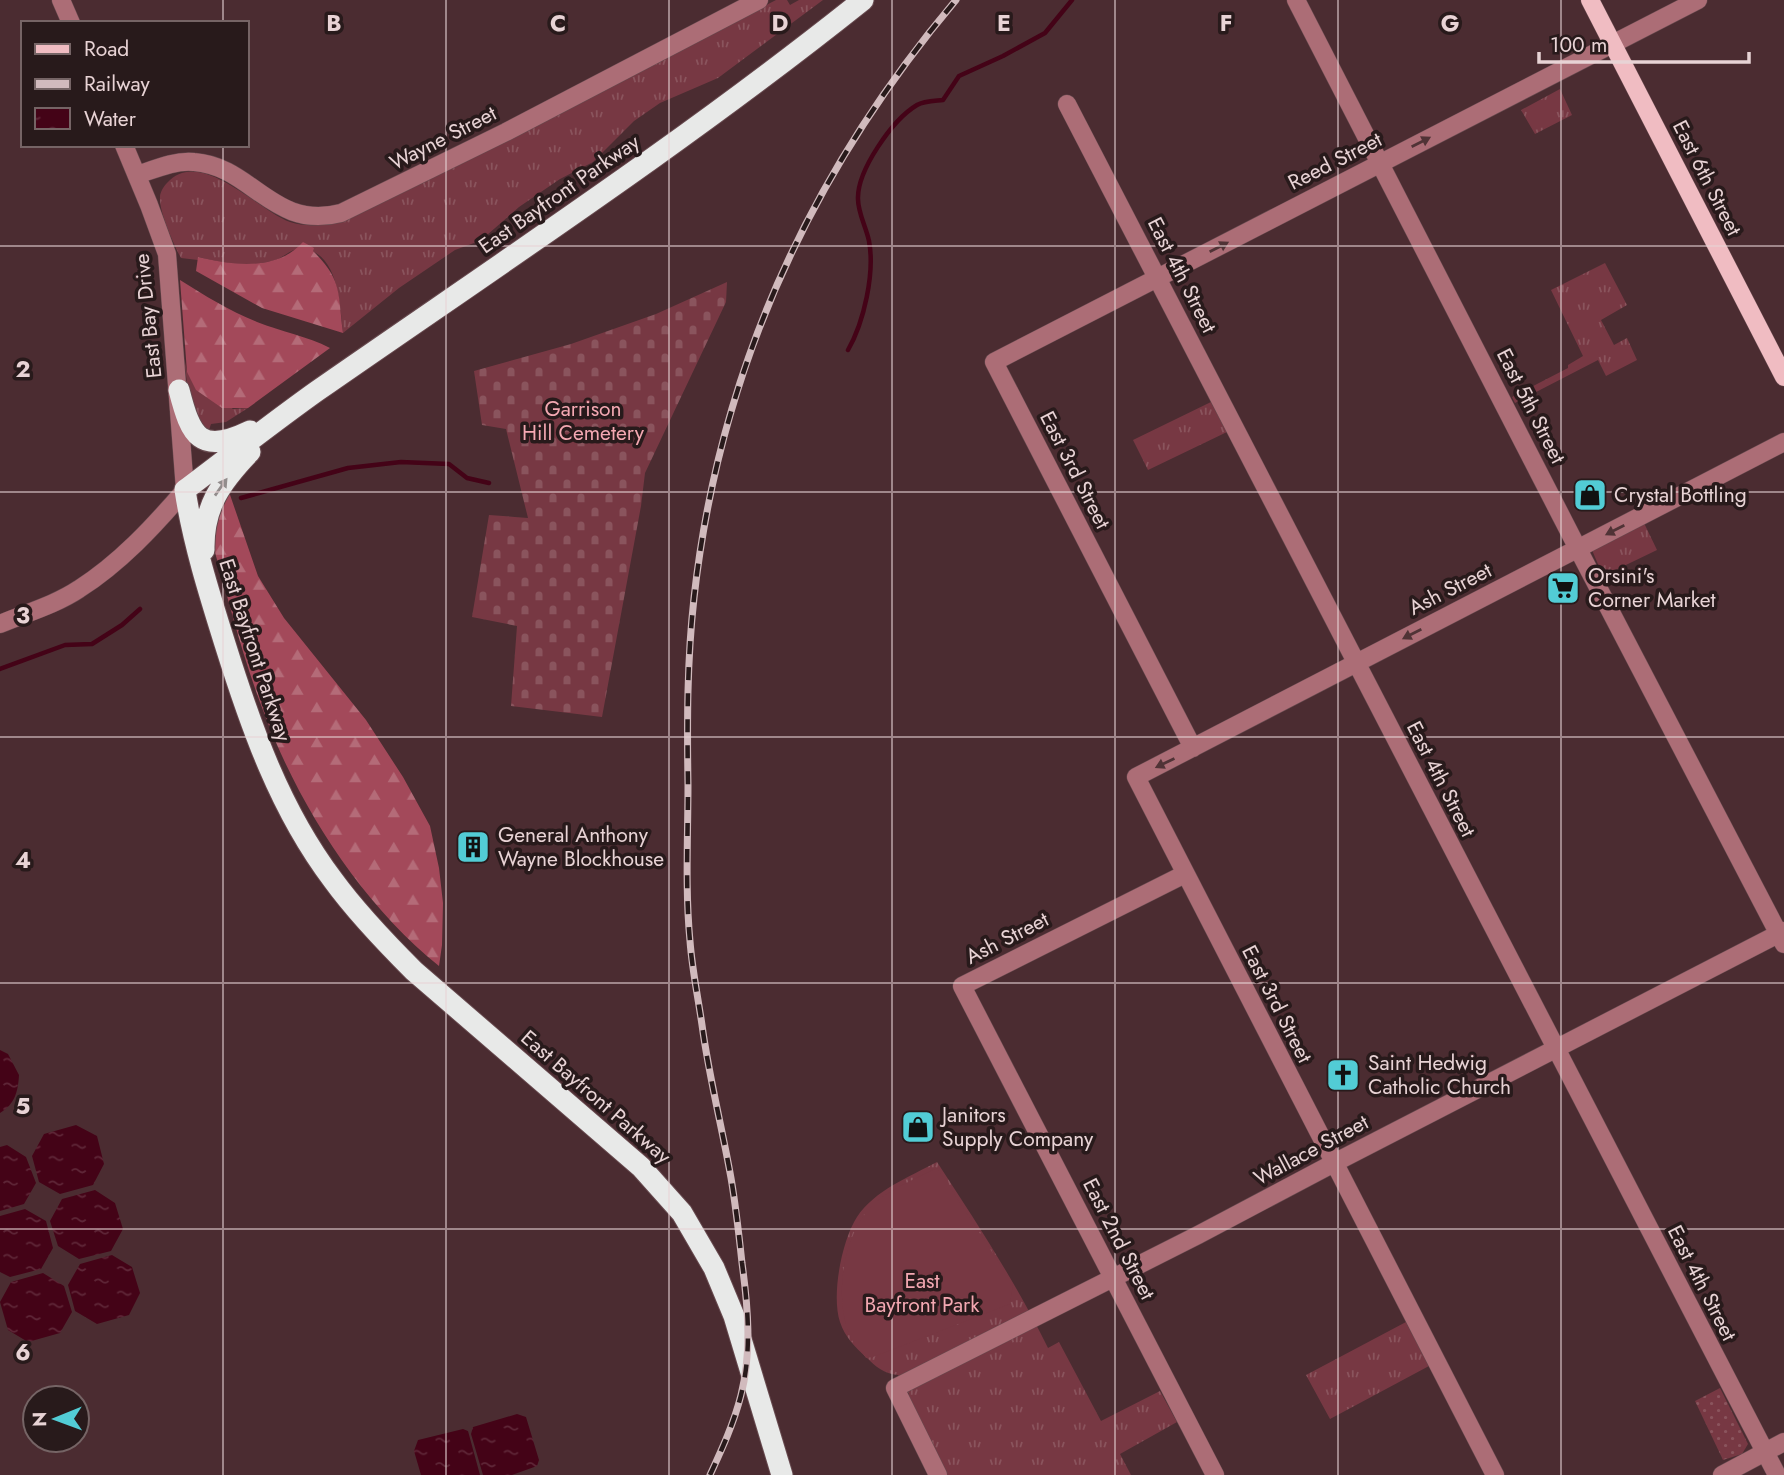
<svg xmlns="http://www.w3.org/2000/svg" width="1784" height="1475" font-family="Jost,sans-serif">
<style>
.grass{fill:url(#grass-tufts)}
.forest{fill:url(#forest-firs)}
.cemetery{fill:url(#cemetery-stones)}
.garden{fill:url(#garden-dots)}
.pitch{fill:#773843}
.water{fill:url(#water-ripples)}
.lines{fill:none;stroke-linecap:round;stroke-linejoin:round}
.stream{stroke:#440317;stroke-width:4.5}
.minor-casing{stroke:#674a4f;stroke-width:19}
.major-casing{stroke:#674a4f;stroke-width:19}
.highway-casing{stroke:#674a4f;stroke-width:23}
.minor{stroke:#ac6d76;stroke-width:18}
.major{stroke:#f0bcc2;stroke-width:18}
.highway{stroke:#e8e9e8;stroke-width:21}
.rail-casing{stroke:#d1babd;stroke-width:7}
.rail{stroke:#281a1b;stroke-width:4.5;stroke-dasharray:13;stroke-linecap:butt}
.oneway{fill:#503336}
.oneway2{fill:#928c8c}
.grid{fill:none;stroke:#e8d3d5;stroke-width:2;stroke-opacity:0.55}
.labels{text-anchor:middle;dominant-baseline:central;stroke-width:7;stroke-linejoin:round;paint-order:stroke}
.street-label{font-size:21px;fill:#e8d3d5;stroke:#281a1b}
.park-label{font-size:21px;fill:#f4a8b2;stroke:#281a1b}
.poi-label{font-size:21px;fill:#e8d3d5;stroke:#281a1b;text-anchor:start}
.grid-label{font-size:23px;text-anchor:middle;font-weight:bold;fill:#e8d3d5;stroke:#281a1b;stroke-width:7;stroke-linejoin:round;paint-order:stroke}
</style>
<defs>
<pattern id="grass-tufts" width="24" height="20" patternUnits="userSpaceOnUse" patternTransform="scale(1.75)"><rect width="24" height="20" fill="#773843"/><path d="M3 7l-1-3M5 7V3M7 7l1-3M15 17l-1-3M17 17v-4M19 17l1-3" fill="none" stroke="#8a545d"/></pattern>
<pattern id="forest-firs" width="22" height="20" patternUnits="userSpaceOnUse" patternTransform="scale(1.75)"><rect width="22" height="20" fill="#a3495a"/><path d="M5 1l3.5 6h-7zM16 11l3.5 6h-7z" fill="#b46b78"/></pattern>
<pattern id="cemetery-stones" width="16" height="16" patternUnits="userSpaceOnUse" patternTransform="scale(1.75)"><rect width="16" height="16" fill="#773843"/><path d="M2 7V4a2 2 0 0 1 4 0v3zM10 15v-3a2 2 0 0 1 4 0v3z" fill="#8a545d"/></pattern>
<pattern id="garden-dots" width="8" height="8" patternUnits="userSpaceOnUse" patternTransform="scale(1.75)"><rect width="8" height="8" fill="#773843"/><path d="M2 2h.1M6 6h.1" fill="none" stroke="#8a545d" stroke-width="1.8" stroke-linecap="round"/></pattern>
<pattern id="water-ripples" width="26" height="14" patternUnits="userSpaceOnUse" patternTransform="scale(1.75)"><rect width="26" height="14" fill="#440317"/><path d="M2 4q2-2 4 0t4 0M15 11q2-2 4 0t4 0" fill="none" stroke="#5f2738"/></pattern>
</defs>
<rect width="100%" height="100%" fill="#4b2c31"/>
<path class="grass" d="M776 0H787L790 5 799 0H823L718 78 660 103 634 121 593 162 560 179 519 207 487 235 474 243 455 250 399 288 343 333C340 307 339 248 299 249 291 249 283 258 275 260 249 268 224 263 199 257L198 260 181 258C174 245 159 212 160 197 160 192 164 186 167 183 200 146 256 209 290 222 305 227 322 225 338 223Z
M1560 89 1572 115 1535 134 1521 110Z
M1605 263 1627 305 1601 320 1614 345 1627 338 1637 360 1606 376 1598 360 1515 403 1512 397 1568 368V365L1583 356 1551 290Z
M184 357 187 372 233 409 248 408 226 422 211 424 209 430C188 415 187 381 184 357Z
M1211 402 1227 432 1148 470 1133 440Z
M1644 523 1657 550 1603 576 1592 550Z
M937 1162C977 1223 1016 1283 1048 1348L1059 1342 1101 1421 1160 1391 1177 1422 1120 1454 1131 1475H945L908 1400 909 1394 898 1375C884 1374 875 1366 866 1357 855 1347 845 1337 840 1322 831 1295 842 1240 857 1217 875 1190 909 1177 937 1162Z
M1406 1322 1429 1366 1330 1419 1306 1375Z"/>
<path class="forest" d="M303 242 314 248 313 251C343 280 338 295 343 333L262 308 196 271 198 257C232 265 276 272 303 242Z
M180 280C205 296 230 311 257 322 282 332 307 336 330 348L248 408H222L196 390 187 372Z
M228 489 258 576 284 618 366 720 403 777 430 826 439 868 443 903 442 945 439 966C362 904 301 809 266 718 243 660 228 598 211 538L212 525Z"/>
<path class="cemetery" d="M727 282 726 302 645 473 641 506 602 717 511 706 517 626 472 617 489 515 528 518 506 429 482 425 474 371 571 344 656 314Z"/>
<path class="garden" d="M1720 1388 1748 1444 1742 1454 1723 1460 1695 1401Z"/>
<path class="pitch" d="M937 1168 1013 1284 1010 1304 873 1357 866 1358C861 1351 853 1344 850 1336 834 1299 842 1237 871 1207 889 1189 915 1179 937 1168Z"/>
<path class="water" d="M0 1050 8 1054 19 1075C18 1092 15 1104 0 1113Z
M76 1125 97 1136 104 1164 93 1185 60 1194 39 1182 32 1156 44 1134Z
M7 1145 26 1157 36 1183 24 1204 0 1211V1147Z
M95 1190 115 1203 123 1229 111 1251 79 1259 58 1246 50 1221 62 1199Z
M25 1209 46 1221 53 1248 41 1269 10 1277 0 1272V1216Z
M112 1255 132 1267 140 1293 129 1315 97 1324 75 1311 68 1285 80 1264Z
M43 1273 64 1286 72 1312 60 1333 28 1342 8 1330 0 1302 11 1282Z
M517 1414 526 1417 539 1460 537 1466 512 1475H483L471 1434 473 1427Z
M463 1429 468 1431 480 1475H421L414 1451 418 1440Z"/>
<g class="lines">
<path class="stream" d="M848 350C864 322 875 273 869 241 866 227 858 213 858 199 857 171 892 120 917 105 924 101 934 101 943 100L959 76 1003 56 1045 33 1072 0
M241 498 348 468 401 462 449 464 467 478 489 483
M0 669 65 645 92 644 122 625 140 609"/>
<defs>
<path id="minor" d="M61 0 71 23
M1296 0 1578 549 1784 944
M1067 104 1777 1475
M137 175C155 169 175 160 194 162 252 166 273 231 341 213L506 132 759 0
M0 624C26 613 55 605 79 589 120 563 154 526 185 490L167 254 149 205 124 145
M1193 748 994 362 1698 0
M1185 874 962 986 1215 1475
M938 1475 895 1388 1198 1235 1334 1163 1784 931
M1495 1475 1136 777 1784 442
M1722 1475 1784 1442"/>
<path id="major" d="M1590 0 1784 377"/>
<path id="highway" d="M179 390C191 437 200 455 250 431
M204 550C203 507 221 482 250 452
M782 1475 734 1316 714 1268 682 1213 641 1167 414 971C385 942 357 913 333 880 280 810 251 727 225 644 209 593 193 542 185 490 229 457 272 423 317 391 501 263 688 140 863 0"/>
</defs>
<use href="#minor" class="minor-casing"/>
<use href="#major" class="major-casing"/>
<use href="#highway" class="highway-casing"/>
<use href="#minor" class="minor"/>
<use href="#major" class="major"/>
<use href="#highway" class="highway"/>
<defs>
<path id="rail" d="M710 1475C722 1449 734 1423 741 1395 752 1352 748 1307 742 1263 739 1235 736 1207 731 1178 722 1127 709 1077 702 1025 698 997 692 969 690 941 685 889 688 836 688 785 687 723 687 660 694 598 719 372 810 173 956 0"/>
</defs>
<use href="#rail" class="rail-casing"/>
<use href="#rail" class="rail"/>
</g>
<defs><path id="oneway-solid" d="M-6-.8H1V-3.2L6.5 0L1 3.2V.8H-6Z" transform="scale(1.75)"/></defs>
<g class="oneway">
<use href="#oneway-solid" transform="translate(1421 142) rotate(-27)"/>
<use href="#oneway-solid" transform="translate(1219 247) rotate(-27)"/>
<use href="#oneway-solid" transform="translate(1615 530) rotate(153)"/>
<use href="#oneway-solid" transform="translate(1412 634) rotate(153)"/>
<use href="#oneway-solid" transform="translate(1165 763) rotate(154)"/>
</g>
<use class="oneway2" href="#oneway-solid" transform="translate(221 487) rotate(-55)"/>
<path class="grid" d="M223 0V23M446 0V1475M669 0V1475M892 0V1475M1115 0V1475M1338 0V1475M1561 0V1475M223 145V1475M0 246H1784M0 492H1784M0 737H1784M0 983H1784M0 1229H1784"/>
<defs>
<symbol id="shop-square" viewBox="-11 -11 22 22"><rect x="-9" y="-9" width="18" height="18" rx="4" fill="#52ccd5" stroke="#281a1b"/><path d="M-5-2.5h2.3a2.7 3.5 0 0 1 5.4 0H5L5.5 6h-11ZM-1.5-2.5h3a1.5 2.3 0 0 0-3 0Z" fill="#111"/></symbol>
<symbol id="supermarket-square" viewBox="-11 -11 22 22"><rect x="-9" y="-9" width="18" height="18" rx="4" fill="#52ccd5" stroke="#281a1b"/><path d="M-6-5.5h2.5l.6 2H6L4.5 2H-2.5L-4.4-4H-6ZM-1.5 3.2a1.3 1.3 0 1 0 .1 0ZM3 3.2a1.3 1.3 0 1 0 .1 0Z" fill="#111"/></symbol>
<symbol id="building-square" viewBox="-11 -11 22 22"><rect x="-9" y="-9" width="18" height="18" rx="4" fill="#52ccd5" stroke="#281a1b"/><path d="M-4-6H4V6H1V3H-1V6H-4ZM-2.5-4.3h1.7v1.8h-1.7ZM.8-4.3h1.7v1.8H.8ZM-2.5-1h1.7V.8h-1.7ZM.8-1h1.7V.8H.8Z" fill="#111"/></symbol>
<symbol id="church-square" viewBox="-11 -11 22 22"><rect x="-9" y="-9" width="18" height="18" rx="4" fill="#52ccd5" stroke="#281a1b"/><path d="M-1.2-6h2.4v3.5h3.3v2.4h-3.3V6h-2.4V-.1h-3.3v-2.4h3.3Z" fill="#111"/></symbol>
</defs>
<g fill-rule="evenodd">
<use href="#shop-square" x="1571" y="476" width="38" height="38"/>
<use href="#supermarket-square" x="1544" y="569" width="38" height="38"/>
<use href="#building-square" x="454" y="828" width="38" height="38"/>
<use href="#church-square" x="1324" y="1056" width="38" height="38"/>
<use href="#shop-square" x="899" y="1108" width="38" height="38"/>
</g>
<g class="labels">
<g class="street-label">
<text transform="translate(443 138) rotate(-27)">Wayne Street</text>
<text transform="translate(1335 161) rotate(-27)">Reed Street</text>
<text transform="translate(1707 178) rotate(63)">East 6th Street</text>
<text transform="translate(559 194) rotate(-35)">East Bayfront Parkway</text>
<text transform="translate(1182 275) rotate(63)">East 4th Street</text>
<text transform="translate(148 316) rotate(-96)">East Bay Drive</text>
<text transform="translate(1531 406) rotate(63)">East 5th Street</text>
<text transform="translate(1075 470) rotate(63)">East 3rd Street</text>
<text transform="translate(1450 589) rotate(-27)">Ash Street</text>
<text transform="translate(255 650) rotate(72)">East Bayfront Parkway</text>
<text transform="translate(1441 779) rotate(63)">East 4th Street</text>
<text transform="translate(1007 938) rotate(-27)">Ash Street</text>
<text transform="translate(1277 1004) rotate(63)">East 3rd Street</text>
<text transform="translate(596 1097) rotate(41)">East Bayfront Parkway</text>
<text transform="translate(1311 1150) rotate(-28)">Wallace Street</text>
<text transform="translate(1119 1239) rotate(63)">East 2nd Street</text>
<text transform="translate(1702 1283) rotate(63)">East 4th Street</text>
</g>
<g class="park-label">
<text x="583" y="409">Garrison<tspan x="583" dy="24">Hill Cemetery</tspan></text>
<text x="922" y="1281">East<tspan x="922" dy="24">Bayfront Park</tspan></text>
</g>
<g class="poi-label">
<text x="1614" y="495">Crystal Bottling</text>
<text x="1588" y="576">Orsini's<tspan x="1588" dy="24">Corner Market</tspan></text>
<text x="498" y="835">General Anthony<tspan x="498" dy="24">Wayne Blockhouse</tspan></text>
<text x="1368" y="1063">Saint Hedwig<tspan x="1368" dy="24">Catholic Church</tspan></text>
<text x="942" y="1115">Janitors<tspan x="942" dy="24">Supply Company</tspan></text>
</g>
</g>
<g class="grid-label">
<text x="334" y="31">B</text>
<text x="558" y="31">C</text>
<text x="780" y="31">D</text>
<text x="1004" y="31">E</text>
<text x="1226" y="31">F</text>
<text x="1450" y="31">G</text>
<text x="23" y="377">2</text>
<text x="23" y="623">3</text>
<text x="23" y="868">4</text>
<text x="23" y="1114">5</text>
<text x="23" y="1360">6</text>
</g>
<rect x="21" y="21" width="228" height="126" fill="#281a1b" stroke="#756465" stroke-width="2"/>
<rect x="35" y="44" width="35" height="10" fill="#f0bcc2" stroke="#756465" stroke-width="2"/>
<text x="84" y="56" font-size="21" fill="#e8d3d5">Road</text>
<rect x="35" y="79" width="35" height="10" fill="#d1babd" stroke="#756465" stroke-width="2"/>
<text x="84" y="91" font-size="21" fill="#e8d3d5">Railway</text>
<rect x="35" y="108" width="35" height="21" fill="url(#water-ripples)" stroke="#756465" stroke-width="2"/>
<text x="84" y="126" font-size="21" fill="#e8d3d5">Water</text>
<g transform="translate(56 1419) rotate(269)"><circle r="33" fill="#281a1b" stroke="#756465" stroke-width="2"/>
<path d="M0-5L12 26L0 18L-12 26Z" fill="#52ccd5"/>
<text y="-10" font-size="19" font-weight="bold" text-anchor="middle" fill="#e8d3d5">N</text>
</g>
<path d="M1539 52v10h210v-10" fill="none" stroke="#e8d3d5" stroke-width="3.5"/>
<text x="1550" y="52" font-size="21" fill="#e8d3d5" stroke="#281a1b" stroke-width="5" paint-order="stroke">100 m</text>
</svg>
